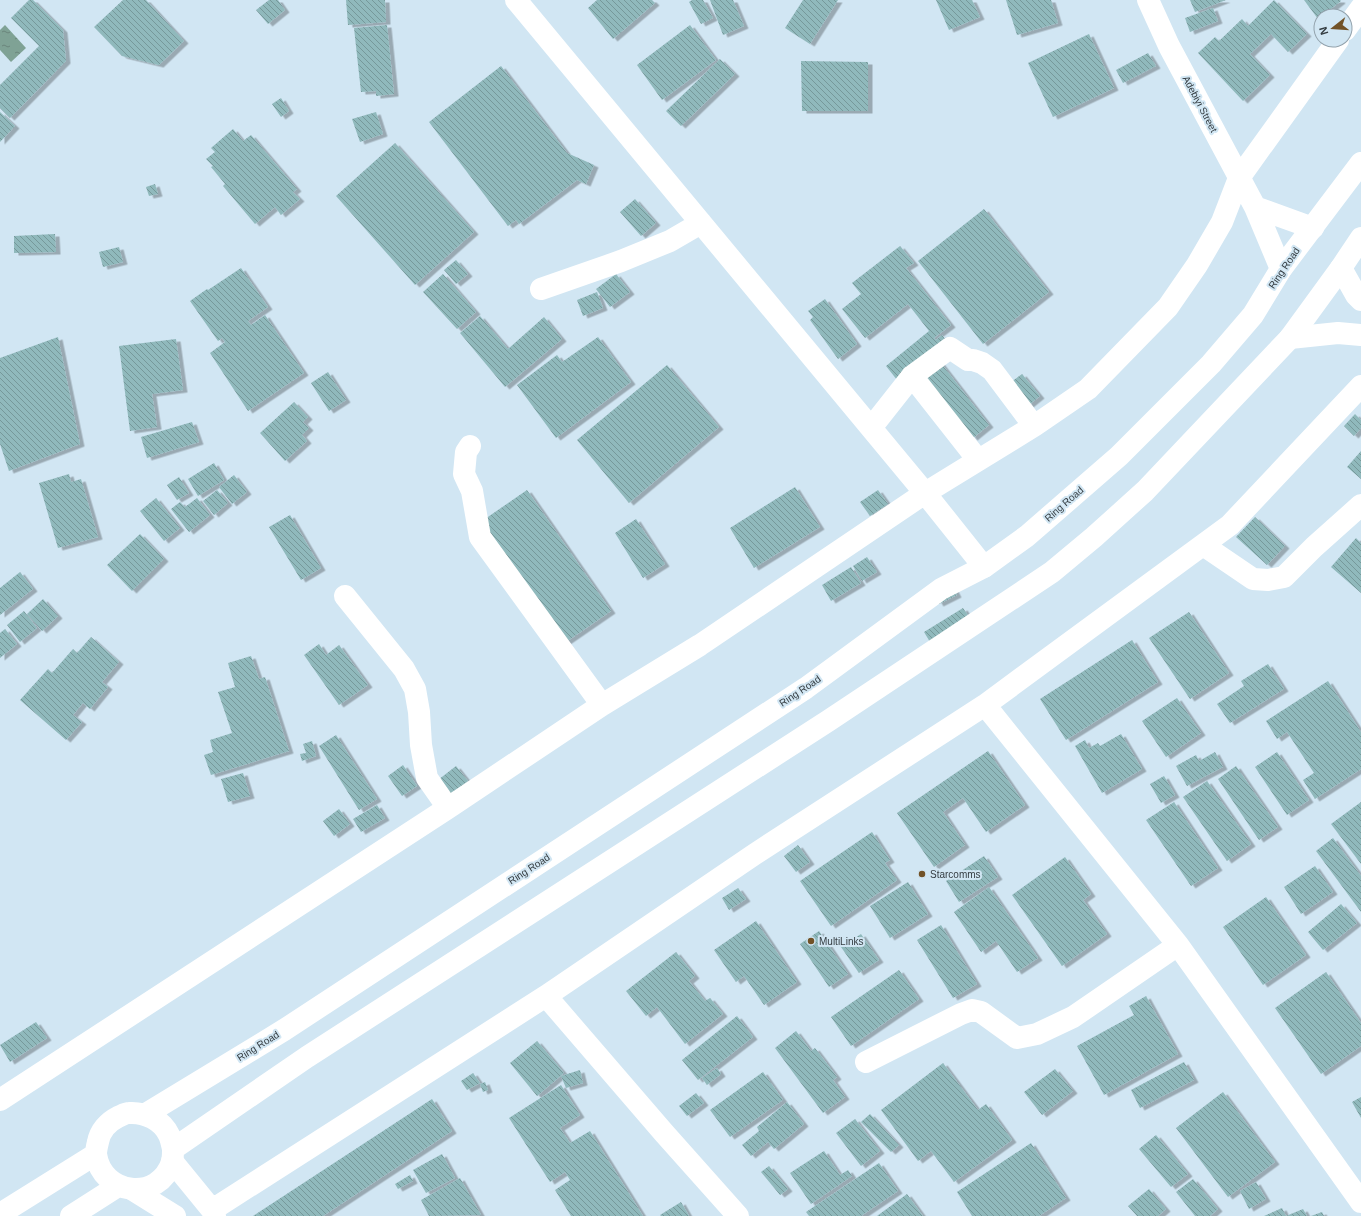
<svg xmlns="http://www.w3.org/2000/svg" width="1361" height="1216" font-family="Helvetica,sans-serif">
<style>
.water{fill:url(#water-ripples)}
.building{fill:url(#building-back-hatch);filter:url(#shadow)}
.lines{fill:none;stroke-linecap:round;stroke-linejoin:round}
.minor{stroke:#fff;stroke-width:22}
.major{stroke:#fff;stroke-width:22}
.poi-dot{fill:#715227;stroke:#d1e6f3;stroke-width:1.5}
.labels{text-anchor:middle;dominant-baseline:central;stroke-width:4;stroke-linejoin:round;paint-order:stroke}
.street-label{font-size:10px;fill:#343c41;stroke:#d1e6f3}
.poi-label{font-size:10px;fill:#343c41;stroke:#d1e6f3;text-anchor:start}
</style>
<defs>
<pattern id="water-ripples" width="26" height="14" patternUnits="userSpaceOnUse"><rect width="26" height="14" fill="#7fa295"/><path d="M2 4q2-2 4 0t4 0M15 11q2-2 4 0t4 0" fill="none" stroke="#69857b"/></pattern>
<pattern id="building-back-hatch" width="6" height="6" patternUnits="userSpaceOnUse"><rect width="6" height="6" fill="#90b9bc"/><path d="M-1 5l2 2M0 0l6 6M5-1l2 2" fill="none" stroke="#76989a"/></pattern>
<filter id="shadow"><feDropShadow dx="4.5" dy="2.5" stdDeviation="0" flood-color="#0004"/></filter>
</defs>
<rect width="100%" height="100%" fill="#d1e6f3"/>
<path class="water" d="M5 25 26 48 11 62 0 50V30Z"/>
<path class="building" d="M29 0H33L63 30 66 61 10 118 0 108V85L39 46 11 18Z
M123 0H146L184 41 159 65 122 56 94 27Z
M269 0H278L285 10 268 24 256 10Z
M346 0H385L386 22 348 25Z
M597 0H652L655 3 613 39 588 8Z
M692 0H703L713 18 701 24 689 2Z
M710 0H733L744 26 723 35Z
M803 0H838L810 44 785 28Z
M936 0H972L980 17 949 30Z
M1006 0H1051L1058 23 1017 35Z
M1190 0H1226L1195 12Z
M1274 0 1307 34 1288 52 1271 34 1250 54 1270 75 1243 101 1198 53 1215 37 1219 41 1242 19 1248 26Z
M1304 0H1340L1341 1 1318 19Z
M1213 8 1218 21 1190 32 1185 18Z
M387 25 394 94 376 96V91L361 92 354 28Z
M690 25 716 60 662 100 637 65Z
M1089 34 1114 88 1053 117 1028 63Z
M1148 53 1156 66 1123 83 1116 70Z
M720 59 735 74 681 126 666 111Z
M801 61 868 62V111H802Z
M501 66 567 153 594 165 586 184 577 180 519 224 516 220 508 226 429 122Z
M281 98 289 111 281 117 272 104Z
M0 112 15 126 0 142Z
M376 112 383 134 360 142 352 119Z
M233 129 243 141 251 135 297 189 293 192 300 199 281 215 275 207 255 224 223 186 225 184 211 167 213 166 206 159 215 152 211 148Z
M395 143 474 232 415 285 336 196Z
M155 184 158 194 149 196 146 187Z
M635 199 656 223 641 236 620 212Z
M984 209 1049 292 983 344 918 261Z
M55 234 56 252 14 253V236Z
M900 246 914 263 906 268 951 325 934 338 936 340 942 335 950 345 901 385 886 366 929 331 908 304 865 338 842 309 861 294 852 283Z
M119 247 123 262 103 267 99 252Z
M456 260 468 274 456 284 444 270Z
M241 268 268 307 248 321 251 325 265 315 304 373 248 411 210 353 225 342 222 338 218 341 190 301 207 289 208 290Z
M443 274 476 312 457 329 423 292Z
M616 274 630 292 610 307 596 289Z
M597 292 603 308 583 316 577 300Z
M825 299 857 344 838 359 810 320 813 317 808 311Z
M480 316 508 349 544 317 562 339 505 387 460 333Z
M58 337 80 444 9 471 0 444V358Z
M598 337 631 382 556 438 517 385 557 355 562 362Z
M176 339 183 390 152 394 157 427 130 431 119 346Z
M937 358 989 425 973 438 921 371Z
M667 365 719 427 629 503 577 440Z
M328 372 346 400 329 411 311 383Z
M1022 374 1040 396 1029 405 1011 382Z
M294 402 308 417 303 422 309 428 302 435 307 441 285 461 260 433Z
M1355 414 1361 420V428L1354 436 1344 426Z
M192 422 199 442 147 458 141 437Z
M1361 451V479L1347 467Z
M214 463 224 480 198 496 188 479Z
M69 474 71 482 81 479 98 537 58 548 39 483Z
M234 475 247 492 232 504 219 487Z
M179 477 189 493 177 500 167 485Z
M795 487 820 527 754 568 730 528Z
M217 490 228 503 214 515 203 501Z
M527 490 611 611 566 642 482 521Z
M878 490 888 504 870 516 860 502Z
M156 498 180 528 164 541 140 511Z
M197 498 210 515 189 532 171 509 180 502 185 507Z
M290 515 321 568 301 580 269 527Z
M1255 517 1285 546 1267 565 1236 537Z
M636 519 665 564 643 578 615 533Z
M140 534 164 559 132 591 107 565Z
M1356 538 1361 543V593L1331 567Z
M867 557 877 572 862 581 853 566Z
M851 567 861 583 831 601 822 585Z
M20 572 33 589 0 615V588Z
M953 587 957 595 939 604 935 597Z
M43 599 58 616 42 631 27 614Z
M963 608 969 617 930 642 924 632Z
M24 611 37 628 20 642 7 625Z
M1189 612 1229 673 1190 699 1149 638Z
M5 629 17 644 0 658V633Z
M91 637 119 662 102 682 108 687 90 709 83 703 73 715 82 722 66 740 20 700 48 669 52 673 73 649 77 653Z
M1132 640 1158 682 1066 740 1040 699Z
M319 644 326 655 339 645 368 685 339 705 304 655Z
M251 656 259 679 265 677 289 751 211 775 204 755 213 752 210 740 232 733 218 692 235 687 228 663Z
M1268 664 1284 689 1230 723 1217 704 1244 686 1241 681Z
M1328 681 1361 732V769L1315 799 1303 780 1314 773 1287 732 1277 739 1266 721Z
M1177 698 1201 733 1166 757 1142 721Z
M1121 734 1142 769 1102 793 1075 746 1085 740 1089 748 1098 743 1100 746Z
M336 735 377 799 359 810 319 746Z
M312 741 316 756 302 761 300 754 306 753 303 744Z
M988 751 1025 805 986 832 963 798 943 812 965 845 934 867 897 813Z
M1215 752 1223 767 1187 786 1176 766 1196 755 1199 761Z
M1277 752 1309 800 1287 815 1255 767Z
M403 765 417 786 402 796 388 776Z
M456 766 468 781 450 795 438 780Z
M1236 766 1278 827 1259 840 1218 779Z
M243 773 250 796 228 802 221 779Z
M1164 776 1175 795 1161 803 1150 784Z
M1207 781 1251 844 1227 861 1183 797Z
M1174 802 1218 868 1191 886 1146 820Z
M1361 802V864L1331 824Z
M377 805 385 818 361 832 353 819Z
M339 809 350 824 334 836 323 821Z
M872 832 890 860 885 863 897 880 831 926 800 881Z
M1333 838 1361 876V912L1316 851Z
M798 845 810 862 796 872 784 856Z
M984 856 998 877 959 902 946 881Z
M1065 857 1091 894 1083 900 1107 934 1062 966 1012 895Z
M1315 866 1333 892 1301 914 1284 887Z
M908 882 928 914 890 938 870 906Z
M989 887 1038 958 1017 972 996 941 981 952 954 912Z
M738 888 746 899 729 910 722 898Z
M1266 897 1306 955 1263 985 1223 927Z
M1341 904 1357 923 1323 950 1308 932Z
M756 921 797 982 764 1005 744 976 736 982 714 950Z
M941 925 977 984 953 998 917 940Z
M819 931 848 974 829 987 800 944Z
M861 934 879 960 859 973 841 947Z
M676 952 695 976 689 981 705 1001 710 998 723 1014 685 1044 657 1007 646 1016 626 991Z
M899 970 919 999 851 1046 831 1017Z
M1326 972 1361 1023V1046L1321 1074 1275 1008Z
M1146 996 1178 1054 1104 1095 1077 1046 1134 1015 1129 1006Z
M737 1016 753 1037 698 1080 682 1060Z
M36 1022 47 1038 10 1062 0 1045Z
M796 1031 811 1051 815 1048 837 1077 833 1080 845 1097 823 1113 775 1048Z
M537 1041 564 1073 537 1096 510 1063Z
M1184 1062 1194 1080 1140 1108 1131 1090Z
M943 1063 978 1110 986 1104 1012 1140 954 1182 931 1151 918 1161 881 1110Z
M717 1068 721 1074 707 1085 702 1078Z
M1055 1069 1073 1091 1042 1115 1024 1092Z
M580 1070 583 1083 566 1088 561 1076Z
M763 1072 783 1100 730 1137 710 1110Z
M473 1073 480 1083 467 1090 461 1081Z
M485 1082 488 1090 483 1092 480 1084Z
M561 1085 580 1115 560 1128 570 1143 590 1131 643 1216H571L555 1190 570 1180 565 1172 550 1182 509 1118Z
M1223 1092 1275 1162 1228 1197 1176 1128Z
M696 1093 704 1103 687 1116 679 1106Z
M1361 1097V1118L1352 1102Z
M432 1099 452 1131 323 1216H253Z
M787 1102 804 1124 774 1149 768 1142 751 1156 742 1145 759 1131 757 1127Z
M870 1114 899 1145 891 1152 861 1122Z
M855 1119 880 1151 861 1166 836 1133Z
M1156 1135 1188 1174 1171 1187 1139 1149Z
M1031 1143 1066 1198 1039 1216H972L957 1192Z
M824 1151 840 1175 848 1170 852 1176 811 1204 790 1173Z
M442 1154 455 1178 426 1193 413 1170Z
M879 1163 898 1191 861 1216H809L806 1212Z
M769 1166 788 1189 780 1195 761 1172Z
M410 1175 413 1181 398 1189 395 1184Z
M460 1178 481 1215 429 1216 421 1200Z
M1193 1179 1218 1209 1210 1216H1195L1176 1192Z
M1256 1182 1266 1199 1249 1209 1240 1191Z
M1149 1189 1166 1209 1158 1216H1137L1128 1206Z
M907 1194 923 1216H877Z
M681 1202 689 1216H661L660 1215Z
M1282 1208 1286 1216 1303 1209 1307 1216H1264Z
M1322 1212 1324 1216H1311Z"/>
<g class="lines">
<path class="minor" d="M516 0 925 493 984 567
M1148 0 1169 46 1255 207 1281 269
M1345 30 1361 8
M1255 207 1313 228
M1341 268 1356 295 1361 300
M541 289 621 261 670 241 701 223
M1290 338 1338 333 1361 335
M912 376 978 460
M871 428 912 376 950 348 968 360H973L982 363 992 370 1034 426
M470 446 466 452 464 474 472 491 480 537 602 705
M1203 545 1253 579 1268 580 1284 577 1314 547 1361 505
M345 596 404 669 415 689 419 712 421 745 427 778 448 808
M985 705 1178 945 1361 1202
M546 996 664 1133 738 1216
M866 1062 961 1014 972 1010 981 1012 1017 1038 1037 1034 1073 1017 1178 945
M0 1100 448 808 602 705 700 645 925 493 1034 426 1088 389 1168 307 1197 265 1222 222 1239 178 1338 40
M172 1161 212 1210 215 1216
M133 1190 175 1216
M212 1210 546 996 755 854 985 705 1230 525 1361 386"/>
<path class="major" d="M146 1114 284 1030 806 688 941 589 984 567 1027 536 1119 456 1211 364 1253 315 1281 269 1361 163
M173 1149C172 1145 171 1139 169 1135 162 1120 145 1112 129 1113 125 1113 121 1116 118 1117 108 1122 100 1131 98 1142 97 1146 96 1151 96 1154 102 1196 159 1202 172 1162 173 1158 173 1153 173 1149L307 1057 828 721 1052 572 1094 537 1145 491 1290 338 1341 268 1361 238
M0 1214 96 1154
M71 1216 118 1186"/>
</g>
<g class="poi-dot">
<circle cx="922" cy="874" r="4"/>
<circle cx="811" cy="941" r="4"/>
</g>
<g class="labels">
<g class="street-label">
<text transform="translate(1200 104) rotate(62)">Adebiyi Street</text>
<text transform="translate(1284 268) rotate(-56)">Ring Road</text>
<text transform="translate(1064 504) rotate(-41)">Ring Road</text>
<text transform="translate(800 691) rotate(-34)">Ring Road</text>
<text transform="translate(529 869) rotate(-33)">Ring Road</text>
<text transform="translate(258 1046) rotate(-32)">Ring Road</text>
</g>
<g class="poi-label">
<text x="930" y="874">Starcomms</text>
<text x="819" y="941">MultiLinks</text>
</g>
</g>
<g transform="translate(1333 28) rotate(253)"><circle r="19" fill="#d1e6f3" stroke="#92a2ac"/>
<path d="M0-3L7 15L0 10L-7 15Z" fill="#715227"/>
<text y="-6" font-size="11" font-weight="bold" text-anchor="middle" fill="#343c41">N</text>
</g>
</svg>
